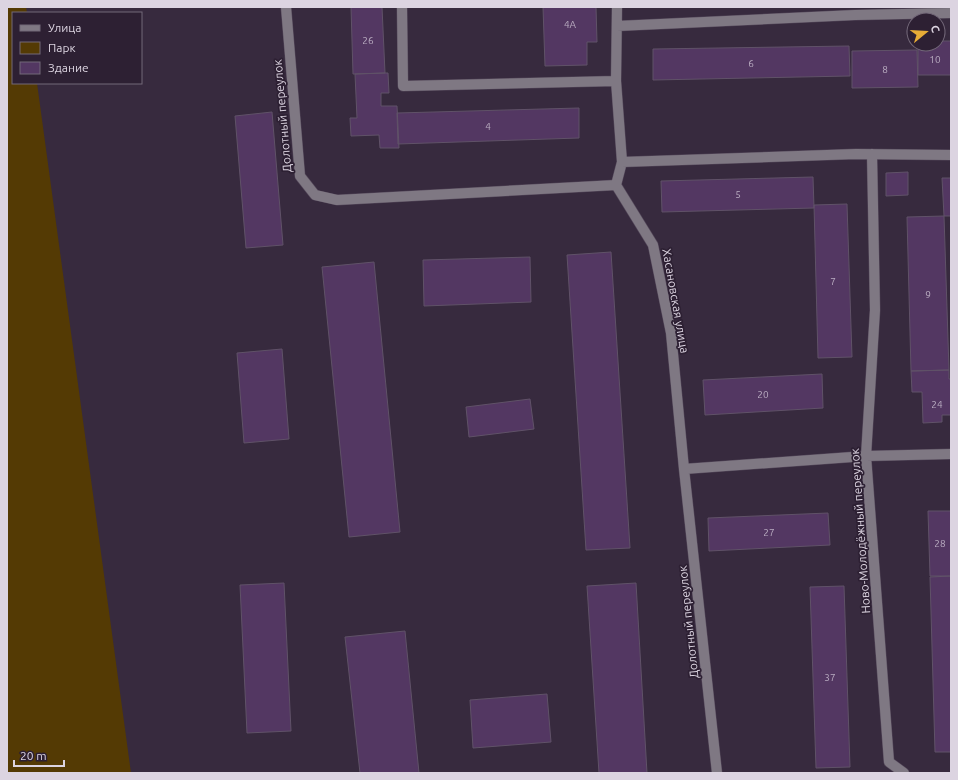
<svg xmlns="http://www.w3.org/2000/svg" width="958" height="780" font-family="Ubuntu,sans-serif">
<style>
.green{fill:#543a04}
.building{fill:#533762;stroke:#605268}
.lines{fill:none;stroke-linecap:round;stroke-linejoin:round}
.minor-casing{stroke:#55495b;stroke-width:11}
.minor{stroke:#7f7883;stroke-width:10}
.labels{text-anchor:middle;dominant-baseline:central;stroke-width:3.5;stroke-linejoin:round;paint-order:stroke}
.number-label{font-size:10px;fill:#baadc1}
.street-label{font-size:12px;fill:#dcd4e1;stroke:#2d2033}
</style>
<rect width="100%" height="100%" fill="#372a3e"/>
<path class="green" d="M7 7H26L27 13H13V83H37L131 773H7Z"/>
<path class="building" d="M351 7H382L385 73 353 74Z
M543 7H596L597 42H587V65L545 66Z
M938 41H951V75H918V44H938Z
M849 46 850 76 653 80V49Z
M917 50 918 87 852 88V51Z
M385 73H388L389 93H381V106H397L399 148H380L379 135 351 136 350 118H357L355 74Z
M579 108V138L398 144 397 113Z
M272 112 283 245 246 248 235 116Z
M908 172V195L886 196V173Z
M813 177 814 208 662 212 661 181Z
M942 178H951V216H944Z
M847 204 852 357 818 358 814 205Z
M944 216 949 370 911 371 907 217Z
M611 252 630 548 586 550 567 255Z
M530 257 531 302 424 306 423 260Z
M374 262 400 532 349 537 322 267Z
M282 349 289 439 244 443 237 353Z
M949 370V379H951V415H942V422L923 423 922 392H912L911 371Z
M822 374 823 408 705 415 703 380Z
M530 399 534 429 469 437 466 407Z
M928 511H951V576H930Z
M828 513 830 545 709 551 708 518Z
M951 576V752H935L930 577Z
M284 583 291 731 247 733 240 585Z
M636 583 647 773H599L587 586Z
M844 586 850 767 816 768 810 587Z
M405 631 419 773H360L345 637Z
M547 694 551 742 473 748 470 700Z"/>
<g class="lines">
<defs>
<path id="minor" d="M286 7 300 176 315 195 337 200 616 185 653 245 671 333 684 469 717 773
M402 7 403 86 616 81
M617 26 855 15 951 13
M872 154 875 310 866 456 889 762 904 773
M622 162 856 154 951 155
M616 185 622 162 616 81 617 7
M684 469 866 456 951 454"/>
</defs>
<use href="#minor" class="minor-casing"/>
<use href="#minor" class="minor"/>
</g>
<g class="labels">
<g class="number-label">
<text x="570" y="24">4А</text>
<text x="368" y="40">26</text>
<text x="935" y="59">10</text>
<text x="751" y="63">6</text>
<text x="885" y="69">8</text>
<text x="488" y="126">4</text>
<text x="738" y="194">5</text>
<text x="833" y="281">7</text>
<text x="928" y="294">9</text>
<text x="763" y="394">20</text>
<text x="937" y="404">24</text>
<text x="769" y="532">27</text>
<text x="940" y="543">28</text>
<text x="830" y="677">37</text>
</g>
<g class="street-label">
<text transform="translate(282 116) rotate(-95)">Долотный переулок</text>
<text transform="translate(676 301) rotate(80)">Хасановская улица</text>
<text transform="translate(860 531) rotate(-94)">Ново-Молодёжный переулок</text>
<text transform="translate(688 622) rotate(-96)">Долотный переулок</text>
</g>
</g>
<rect width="958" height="780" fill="none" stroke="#dcd4e1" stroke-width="16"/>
<rect x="12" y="12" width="130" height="72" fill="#2d2033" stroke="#736879"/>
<rect x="20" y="25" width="20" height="6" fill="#7f7883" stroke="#736879"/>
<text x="48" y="32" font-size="12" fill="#dcd4e1">Улица</text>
<rect x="20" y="42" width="20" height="12" fill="#543a04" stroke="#736879"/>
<text x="48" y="52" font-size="12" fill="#dcd4e1">Парк</text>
<rect x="20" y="62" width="20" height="12" fill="#533762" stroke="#736879"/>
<text x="48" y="72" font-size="12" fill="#dcd4e1">Здание</text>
<g transform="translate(926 32) rotate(72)"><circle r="19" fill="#2d2033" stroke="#736879"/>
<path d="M0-3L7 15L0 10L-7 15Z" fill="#e7ac37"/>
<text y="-6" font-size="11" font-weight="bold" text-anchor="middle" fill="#dcd4e1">С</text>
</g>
<path d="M14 760v6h50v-6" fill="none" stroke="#dcd4e1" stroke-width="2"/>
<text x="20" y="760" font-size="12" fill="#dcd4e1" stroke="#2d2033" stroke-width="3" paint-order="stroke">20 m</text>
</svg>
